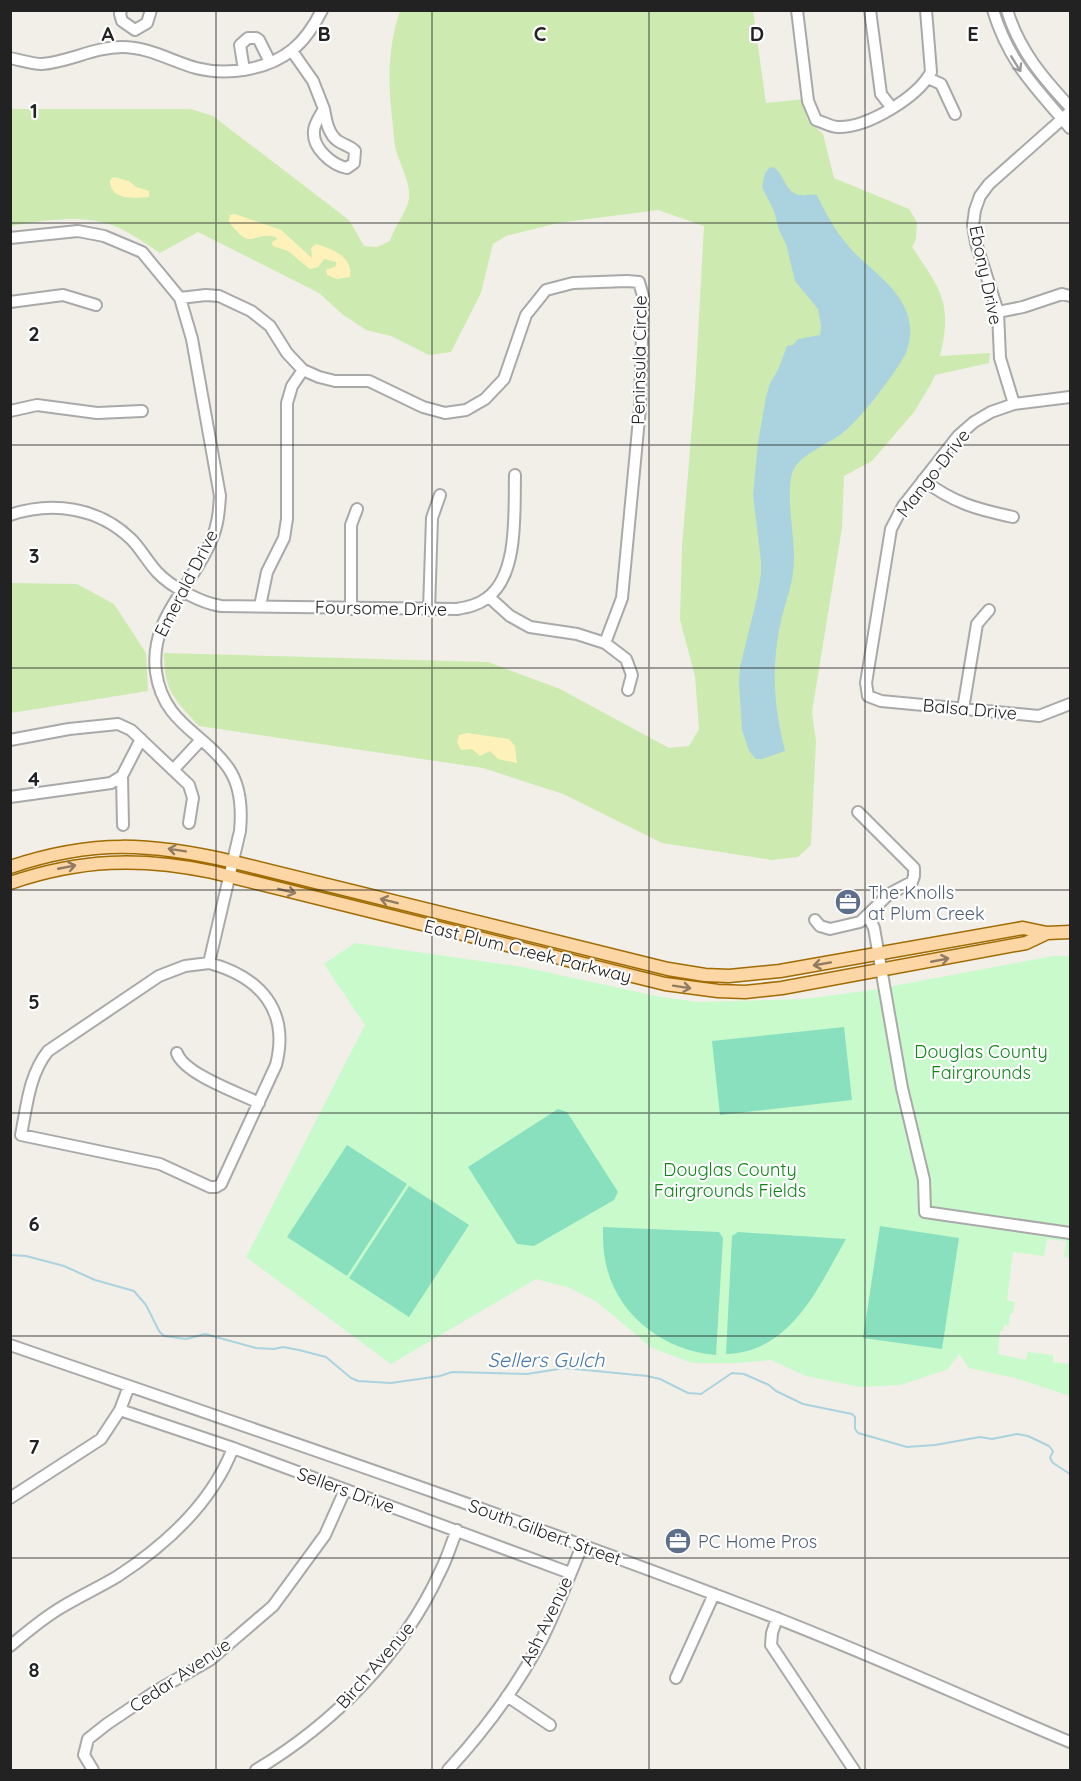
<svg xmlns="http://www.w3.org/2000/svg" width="1081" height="1781" font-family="Quicksand,sans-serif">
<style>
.grass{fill:#cdebb0}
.sand{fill:#fff1ba}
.park{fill:#c8facc}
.pitch{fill:#88e0be}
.water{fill:#aad3df}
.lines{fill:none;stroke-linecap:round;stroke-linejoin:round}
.stream{stroke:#aad3df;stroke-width:2}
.minor-casing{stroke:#a9a9a9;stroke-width:14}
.major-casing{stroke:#a06b00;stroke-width:15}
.minor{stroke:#fff;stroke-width:10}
.major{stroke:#fcd6a4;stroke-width:12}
.oneway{stroke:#9c9c9c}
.oneway2{stroke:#8f7c63}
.grid{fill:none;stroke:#222;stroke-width:1.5;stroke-opacity:0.55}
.labels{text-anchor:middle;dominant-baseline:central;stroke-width:4.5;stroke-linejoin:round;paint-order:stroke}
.street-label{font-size:18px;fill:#222;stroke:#fff}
.service-label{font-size:18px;fill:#4e5e75;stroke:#fff;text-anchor:start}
.park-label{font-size:18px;fill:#0c8416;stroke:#fff}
.water-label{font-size:20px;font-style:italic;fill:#4a7aab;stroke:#fff}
.grid-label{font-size:20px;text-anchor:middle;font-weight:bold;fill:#222;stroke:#fff;stroke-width:4.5;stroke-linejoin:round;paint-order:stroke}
</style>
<rect width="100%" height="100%" fill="#f2efe9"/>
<path class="grass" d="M400 11H753L766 103 804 99 807 119 823 134 834 178 909 209 917 222 916 239 912 247C941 290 953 303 940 356L990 353 989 363 935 375 931 384 914 412 872 461 844 476 842 528 812 712 816 741 811 845 798 857 772 860 662 843 563 794 483 768 199 726C174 699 164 691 164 653L488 662 560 689 669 748 689 746 699 729 695 676 680 620 682 546 695 389 704 226 658 210 558 223 506 236 493 244 481 293 451 352 429 355 391 336 366 330 342 314 319 293 198 232 160 253C149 246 137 237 125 231 90 212 48 220 11 226V109H191L213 116 349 220 364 246 377 247 390 241C394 227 404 216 408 203 413 187 401 168 397 153 394 145 394 135 393 126 388 87 387 48 400 11Z
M11 583 77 584 114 604 146 653 148 691 11 713Z"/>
<path class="sand" d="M114 177 129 181 136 187 149 191V197C134 198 110 201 110 180Z
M235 214 281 230 312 258 311 248 316 244C332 249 353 256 350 277L337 279 327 275 326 270 336 266V262L324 259 318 267 310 269 288 251 273 246 272 242 277 239 276 237C251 230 254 254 229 222L230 215Z
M467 733 509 739 515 746 517 763 498 759 490 751 480 756 472 749 461 750 457 742 459 735Z"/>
<path class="park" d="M355 943 523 967 661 997 698 1002 805 999 872 990 1053 956H1070V1258L1064 1257 1066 1241 1047 1239 1044 1256 1013 1252 1007 1300 1015 1302 1013 1313 1010 1314 1009 1326 1004 1325 1003 1331H1000L998 1354 1026 1360 1028 1352 1053 1355V1362L1070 1364V1396L1015 1378 969 1368 959 1354 948 1369 901 1385 860 1387 806 1376 771 1360 739 1363H692L652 1348 597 1302 570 1288 536 1279 391 1364 246 1257 365 1025 324 964Z"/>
<path class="pitch" d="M844 1027 852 1100 720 1115 712 1041Z
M558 1109 567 1112 618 1192 614 1200 534 1246 517 1244 468 1167Z
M347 1145 407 1184 347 1276 287 1237Z
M409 1186 469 1225 409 1317 349 1278Z
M880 1226 959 1238 942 1349 863 1338Z
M603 1227 719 1232 723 1238 716 1355C665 1351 617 1316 606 1264 603 1251 603 1239 603 1227Z
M738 1232 846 1239C818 1288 791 1352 726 1354L732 1236Z"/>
<path class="water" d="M773 167C783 172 785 190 796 194 803 197 810 193 817 195 825 212 833 227 845 242 866 269 906 288 910 326 911 335 909 345 906 353 897 371 858 423 841 434 827 445 803 453 794 469 784 486 795 538 794 559 794 583 785 602 780 625 771 671 774 706 785 751L762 759H756L749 751 742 730 739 683 740 667 757 598 761 573V561L753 495 758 443 766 397 770 383 778 370 787 346 793 345 798 339 820 335 821 326 818 309 795 281 786 244 779 230 774 211 762 187 765 173 769 168Z"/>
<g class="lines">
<path class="stream" d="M10 1255 26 1256 64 1266 95 1280 134 1291 146 1305 159 1331 164 1336 186 1339 205 1334 256 1348 274 1349 283 1347 299 1350 326 1357 351 1378 358 1381 391 1383 440 1376 452 1372 527 1374 565 1368 647 1376 660 1379 688 1393 701 1394 732 1373 744 1374 769 1385 776 1391 803 1404 852 1414 855 1417V1429L858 1433 907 1447 935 1445 980 1437 992 1439 1017 1434 1028 1436 1049 1446 1053 1451 1050 1458 1053 1463 1070 1474"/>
<defs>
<path id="minor" d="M121 10 120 14 122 21 135 30
M797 10 808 101 816 120C823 122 831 127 838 127 867 128 918 97 931 72L926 10
M870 10 881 94 892 108
M993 10C1009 63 1036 88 1070 128
M1007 10C1019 50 1043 78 1070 107
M135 30 147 23 151 10
M292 51 313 81 324 109C320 116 314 124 314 131 312 148 332 165 347 168L354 163 355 151C350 146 344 145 338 141 328 134 326 120 324 109
M10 58C20 60 32 64 42 64 69 62 94 47 122 47 149 47 171 61 196 68 227 76 267 70 292 50 305 40 315 24 322 10
M244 70 240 45 248 38H256L259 40 270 62
M928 78 941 84 955 114
M10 238 78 231 104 236 142 252 180 298 192 339 220 496C219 511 218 526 211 541 192 587 149 618 156 672 163 724 205 733 229 769 241 787 242 810 240 831L209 963
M180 298 206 295 219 296 251 311 270 326 287 353 303 370 319 377 335 381H369L423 407 445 413 466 410 485 399 504 379 526 315 546 290 573 283 627 281 639 282 643 296 640 408 622 598 605 643
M10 302 63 295 96 305
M998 312 1023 307 1062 294 1070 296
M1070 397 1014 404 991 412 974 422 958 436 903 506 891 529 866 683 868 696 881 701 1039 716 1070 704
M1014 404 1000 358 998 312 976 243 973 225 975 210 980 196 989 184 1070 112
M10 411 37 405 97 413 142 411
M923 480C954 503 976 509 1013 517
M10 515C52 501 98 507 131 539 141 549 147 561 157 572 171 587 201 603 221 606L457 609C468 607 478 605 487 598 519 575 514 511 515 475
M489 597 510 616 530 627 577 634 605 643 626 659 632 675 628 690
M260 606 267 572 284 538 287 519V403L292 386 303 370
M351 609V525L357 509
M429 610 432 518 440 495
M963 709 977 624 989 610
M10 740 69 729 118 724 131 730 189 785 193 798 189 823
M173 770 200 741
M122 776 123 825
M10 797 111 783 122 776 141 739
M868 916 874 928 902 1088 924 1180 925 1212 1070 1233
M815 920 820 926 830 929 860 922 889 894 912 882 914 876V868L858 812
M209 963C260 977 290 1010 276 1065L221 1184 216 1187H210L160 1164 21 1135C27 1105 29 1075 48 1051L159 976 185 966Z
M177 1053C184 1074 239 1093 259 1103
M10 1345C256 1430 502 1513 745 1606 855 1647 962 1697 1070 1742
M120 1410 233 1448 570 1573
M10 1498 101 1439 120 1410 129 1386
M777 1618 772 1633 771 1645 854 1770
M10 1646C27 1632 43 1618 62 1607 80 1596 100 1587 118 1576 167 1544 212 1503 233 1448
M676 1678 714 1594
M507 1696 550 1725
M93 1770 84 1755 88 1739 107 1724 156 1691 210 1660 273 1606 325 1535 345 1490
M256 1770C333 1724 402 1655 440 1572 447 1559 451 1544 457 1530
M448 1770C484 1731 517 1687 542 1639 557 1609 569 1577 582 1546"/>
<path id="major" d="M10 867C93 839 151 843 234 862L668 969 705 975 729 976 780 971 1023 928 1047 933 1070 932
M10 883C80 859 140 857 212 872L665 984 718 991 745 992 782 988 1026 943 1047 933"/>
</defs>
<use href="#minor" class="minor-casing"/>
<use href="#major" class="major-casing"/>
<use href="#minor" class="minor"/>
<use href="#major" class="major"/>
</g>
<defs><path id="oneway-shaft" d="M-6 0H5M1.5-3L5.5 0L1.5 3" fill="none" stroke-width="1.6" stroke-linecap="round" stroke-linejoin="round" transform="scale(1.5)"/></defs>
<use class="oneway" href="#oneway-shaft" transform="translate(1016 64) rotate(58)"/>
<g class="oneway2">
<use href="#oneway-shaft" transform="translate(177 850) rotate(-171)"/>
<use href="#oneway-shaft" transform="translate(67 867) rotate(-11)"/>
<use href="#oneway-shaft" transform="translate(287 891) rotate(14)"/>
<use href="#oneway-shaft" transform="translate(389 901) rotate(-166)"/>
<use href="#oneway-shaft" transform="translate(940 960) rotate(-11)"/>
<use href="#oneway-shaft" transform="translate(822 964) rotate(170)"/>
<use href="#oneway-shaft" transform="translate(682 987) rotate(9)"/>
</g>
<path class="grid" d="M216 10V1770M432 10V1770M649 10V1770M865 10V1770M10 223H1070M10 445H1070M10 668H1070M10 890H1070M10 1113H1070M10 1336H1070M10 1558H1070"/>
<defs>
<symbol id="office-disc" viewBox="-11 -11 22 22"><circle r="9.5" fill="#5c6f8a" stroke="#fff"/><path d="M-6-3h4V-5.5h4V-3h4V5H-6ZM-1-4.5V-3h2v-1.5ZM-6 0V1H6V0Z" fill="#fff"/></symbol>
</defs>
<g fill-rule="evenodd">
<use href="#office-disc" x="833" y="887" width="30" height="30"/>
<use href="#office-disc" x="663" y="1526" width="30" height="30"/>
</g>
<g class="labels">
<g class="street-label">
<text transform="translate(986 275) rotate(78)">Ebony Drive</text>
<text transform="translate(639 360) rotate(-89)">Peninsula Circle</text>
<text transform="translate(933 473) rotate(-52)">Mango Drive</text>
<text transform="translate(186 583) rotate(-63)">Emerald Drive</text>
<text transform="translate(381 608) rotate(1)">Foursome Drive</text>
<text transform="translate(970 709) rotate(5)">Balsa Drive</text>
<text transform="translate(528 951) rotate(14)">East Plum Creek Parkway</text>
<text transform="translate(346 1490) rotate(20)">Sellers Drive</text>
<text transform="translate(545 1532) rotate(20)">South Gilbert Street</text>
<text transform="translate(546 1621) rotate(-64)">Ash Avenue</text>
<text transform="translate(375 1665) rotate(-49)">Birch Avenue</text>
<text transform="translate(180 1675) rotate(-34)">Cedar Avenue</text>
</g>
<g class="service-label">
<text x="868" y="892">The Knolls<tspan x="868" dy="21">at Plum Creek</tspan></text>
<text x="698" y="1541">PC Home Pros</text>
</g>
<g class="park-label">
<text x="981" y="1051">Douglas County<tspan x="981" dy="21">Fairgrounds</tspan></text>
<text x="730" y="1169">Douglas County<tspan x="730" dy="21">Fairgrounds Fields</tspan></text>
</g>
<g class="water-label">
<text x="546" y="1359">Sellers Gulch</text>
</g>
</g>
<g class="grid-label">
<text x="108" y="41">A</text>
<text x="324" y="41">B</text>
<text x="540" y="41">C</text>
<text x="757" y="41">D</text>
<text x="973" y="41">E</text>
<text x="34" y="118">1</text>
<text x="34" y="341">2</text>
<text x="34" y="563">3</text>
<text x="34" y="786">4</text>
<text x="34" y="1009">5</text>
<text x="34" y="1231">6</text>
<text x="34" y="1454">7</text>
<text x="34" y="1677">8</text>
</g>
<rect width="1081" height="1781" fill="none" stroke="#222222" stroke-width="24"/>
</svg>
